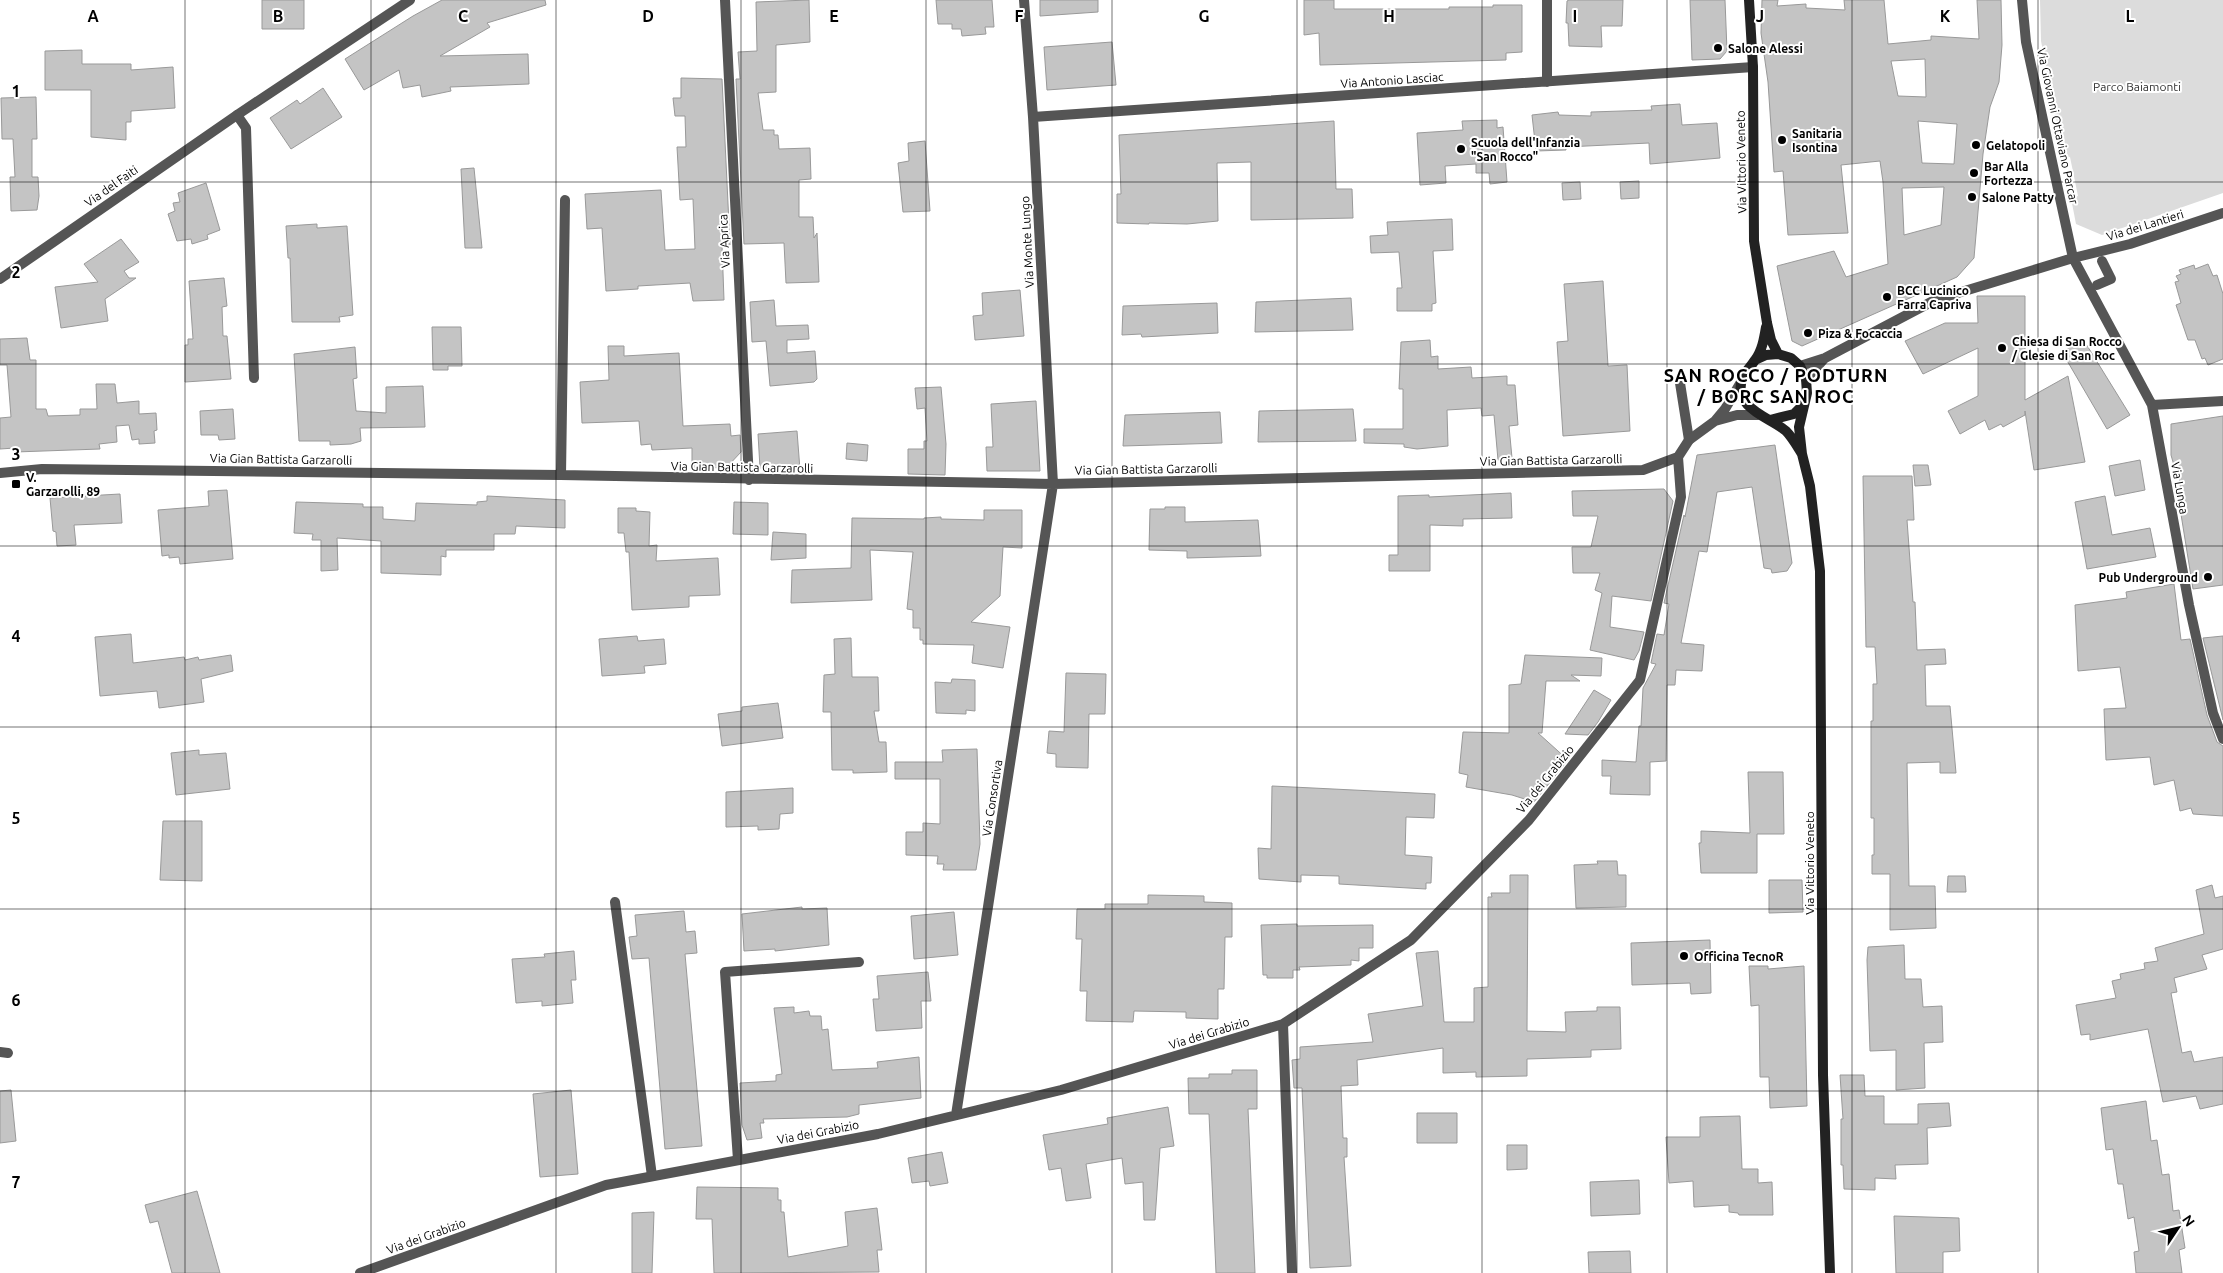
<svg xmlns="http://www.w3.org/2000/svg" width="2223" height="1273" font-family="Ubuntu,sans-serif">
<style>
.green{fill:#dcdcdc}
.building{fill:#c4c4c4;stroke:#999;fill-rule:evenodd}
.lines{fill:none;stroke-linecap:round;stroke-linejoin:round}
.service{stroke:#555;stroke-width:10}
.pedestrian{stroke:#555;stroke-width:10}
.minor{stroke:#555;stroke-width:10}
.tertiary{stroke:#555;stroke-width:10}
.secondary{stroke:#222;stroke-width:10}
.grid{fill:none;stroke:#000;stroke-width:1;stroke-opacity:0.55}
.poi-dot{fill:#000;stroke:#fff;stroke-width:2}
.labels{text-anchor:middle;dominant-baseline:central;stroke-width:4;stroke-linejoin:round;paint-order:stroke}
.poi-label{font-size:12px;font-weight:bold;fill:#000;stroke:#fff;text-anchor:start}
.street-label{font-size:12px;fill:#000;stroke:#fff}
.park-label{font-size:12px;fill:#333;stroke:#fff}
.district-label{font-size:18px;font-weight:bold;letter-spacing:1px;fill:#000;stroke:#fff}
.grid-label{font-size:16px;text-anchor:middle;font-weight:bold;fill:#000;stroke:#fff;stroke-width:4;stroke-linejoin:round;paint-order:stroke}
</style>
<rect width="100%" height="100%" fill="#fff"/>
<path class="green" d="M2040 0H2223V193L2102 235 2076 224 2071 198 2078 196 2070 157 2064 158 2041 41Z"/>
<path class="building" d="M262 0H304V29H262Z
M442 0H545L546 5 487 23 490 27 440 56 528 54 529 84 450 87 451 91 422 97 420 85 403 88 399 70 364 90 345 59 413 16Z
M809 0 810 42 776 45V92L758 93 763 130H774V135H778L779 149 810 148 811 179 799 180V217H813L814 238 817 233 819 282 786 283 784 243 744 244 736 79H740L738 52 757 51 756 2Z
M936 0H992L994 27H985L986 34 962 36 961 29H952V24H938Z
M1040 0H1098V12L1040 16Z
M1304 0H1334V9H1449V7H1493V5H1522V52L1506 53V60L1320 65 1319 33 1304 35Z
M1569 0H1623L1622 26H1601L1602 47 1569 46 1568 23H1566L1567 1Z
M1690 0H1725L1727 51 1720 59 1692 60Z
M1762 0H1778L1777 6 1806 4V8L1845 10 1844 0H1884L1888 44 1931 40V36L1979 39 1977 0H2001L2002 45 1999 82 1990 107 1983 154 1974 258 1957 277 1802 346 1792 341 1777 266 1834 251 1846 277 1888 264 1883 182 1880 161 1841 165 1848 233 1788 235 1783 171 1774 172 1768 82 1761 33ZM1925 59 1926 97 1898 96 1891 61ZM1918 121 1957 124 1954 164 1922 163ZM1944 187 1941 225 1904 235 1902 188Z
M1112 42 1116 85 1047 90 1044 47Z
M82 50V64H131V70L173 67 175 108 131 111V122H126V140L91 137V90H45V51Z
M681 78 722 79 730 245H722L724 300 693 301 690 283 638 286V289L606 291 602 228 587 229 585 194 661 190 665 250 695 249 693 199 680 200 677 147H686L685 116H675L673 98H681Z
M323 88 342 117 291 149 270 118 297 100 300 104Z
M36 97 37 139H32V177H38L39 196 37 210 11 211 10 177H15L13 139H2L1 98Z
M1680 104 1682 125 1717 123 1720 158 1650 164 1649 143 1566 147V150L1536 151 1532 115 1558 112 1559 115 1591 116V112L1652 110 1651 106Z
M1497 120V128L1503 127 1507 182 1490 184 1489 173H1476V164L1445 166 1446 183 1420 185 1417 133 1463 130 1462 121Z
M1334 121 1336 189H1352L1353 218 1251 220V162L1217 163 1218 221 1187 224 1149 223V224L1117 223V194H1121L1119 135Z
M925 141 930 211 903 212 898 163 909 161 908 143Z
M474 168 482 248H465L461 169Z
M1639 181V198L1621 199 1620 182Z
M1580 182 1581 199 1563 200 1562 183Z
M206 183 220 230 207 235 208 239 192 244 191 239 177 241 168 214 175 211 173 203 180 202 178 193Z
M1452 219 1453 250 1433 251 1436 303 1432 304V311H1397V288H1402L1399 252 1371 253 1370 236 1388 235 1387 222Z
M317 224V228L347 226 353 315 339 317 340 322H292L290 258H288L286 226Z
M121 239 139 262 124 271 129 278H136L105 299 108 321 61 328 55 287 98 282 84 264Z
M2208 264 2213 276 2217 275 2223 294V359L2208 365 2205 358 2202 359 2195 340H2188L2176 305 2181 303 2175 282 2179 281 2176 276 2181 274 2179 270 2194 265 2195 269Z
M224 278 227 306 222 307 223 336H227L231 379 185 382V345H188V339H193L189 281Z
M1603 281 1608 366 1627 365 1630 431 1563 436 1557 342 1568 341 1564 284Z
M1020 290 1024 336 975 340 973 316 983 315 982 293Z
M1977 296H2025V400L2068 376 2085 462 2034 470 2025 411V415L2003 427 2001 424 1989 430 1985 420 1960 434 1948 411 1978 396V348L1923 374 1905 341 1945 323H1978Z
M1351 298 1353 330 1255 332 1256 302Z
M774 300 776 326 808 325 809 339 787 340V353L815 351 817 379 814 382 770 386 766 341 752 342 750 302Z
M1217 303 1218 333 1142 337 1141 334 1122 335 1123 306Z
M432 327H461L462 366H448V370H433Z
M27 338 30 360H36V409H46L48 416 80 415V409H97L96 384H115L117 403 139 401V414L156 413 157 430 154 431 155 443 139 444V439L132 440 129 425 116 426 117 442 99 444 100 449 15 452V448L0 449V418L11 417 7 365H0V339Z
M2083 339 2130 415 2107 429 2062 352Z
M1430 340 1431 357 1438 356V369L1471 367 1472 378 1507 376V385H1515L1518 425 1509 426 1512 458 1498 460 1494 415 1482 416 1481 408 1447 410 1448 446 1417 449 1404 447V444L1364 443V429H1403V389H1399L1401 342Z
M608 346H624V356L679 353 683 426 730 424 731 436 740 435 741 452 726 468 692 467V448L652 450 651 444 641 445 639 421 582 423 580 382 609 380Z
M355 347 357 378 353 379 356 411 386 413V387L423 386 425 427 360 428 361 441 351 444 330 445V441H299L294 354Z
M941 387 946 444 945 475 908 474V449H924V441H927L925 408 917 409 915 388Z
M1036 401 1040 471H987L986 447H993L991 404Z
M233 409 235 439 219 440 218 435H201L200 411Z
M1353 409 1356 441 1258 442 1259 411Z
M1220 412 1222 443 1123 446 1125 415Z
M2223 416V585L2193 589 2180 508H2183L2179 476H2177L2171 455V424Z
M797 431 800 470 760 468 758 434Z
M847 443 868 445 867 461 846 459Z
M1775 445 1792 563 1787 571 1772 573 1771 569 1764 568 1752 487 1717 492 1707 552 1699 551 1681 643 1704 645 1702 671 1676 670 1675 685H1667L1666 761 1650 762V795L1610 794 1611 776H1602V760L1636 762 1639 726H1641L1643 688 1656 664 1651 663 1657 634 1664 635 1669 604 1664 603 1684 515 1685 517 1697 455Z
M2140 460 2145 490 2115 496 2109 466Z
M1913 465H1928L1931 485 1915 486Z
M1863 476H1912L1914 520H1907L1913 602H1915L1917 650 1945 649 1946 664 1925 665 1926 706H1950L1956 773H1940V762L1907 763 1909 886H1935L1936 928 1890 930V874H1872V855H1874V818H1871V721H1873V684H1877L1875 647H1866Z
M1664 489 1673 501 1651 601 1612 596 1610 627 1644 632 1639 651 1634 660 1590 650 1602 593 1595 590 1600 573H1573L1572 547H1591L1598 516H1573L1572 491Z
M227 490 233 559 180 564 179 557 169 558V555L162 556 158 510 209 506 208 491Z
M1511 493 1512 518 1463 519V526L1430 525V571H1389V555H1398V496L1429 495V497Z
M120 494 122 523 74 525 76 545 57 546 56 532 53 531 50 498Z
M487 496 565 500V528L516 526 515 534H494V550H446V557L441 556V575L381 573V541L337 538 338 570 321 571V540H312L313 534 294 533 296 502 363 504V507H383V519L415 521 416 503 477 505V502L487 501Z
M2105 496 2112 535 2150 528 2156 557 2087 569 2075 502Z
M734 502 768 503V535L733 534Z
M1165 507H1185V522L1258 520 1261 556 1187 558V551L1149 550 1150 509H1165Z
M618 508H636V511L650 512 649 546 657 545 656 561 718 558 720 595 689 596V607L632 610 629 552H626L624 533H618Z
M984 510H1022V548L1003 547 1000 596 971 622 1010 627 1003 668 972 663 974 645 923 644V640H920V628H913V610L907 609 913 552 870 550 872 600 791 603 792 570 851 568 852 518 924 519V518L941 517V519L984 520Z
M773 532 806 534V558L771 560Z
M2174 584 2181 640 2190 639 2207 715 2217 742 2223 746V816L2193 814 2191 808 2180 811 2174 780 2154 785 2150 757 2106 760 2104 709 2126 708 2120 667 2078 671 2075 605 2127 598 2126 592Z
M131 634 133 663 184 657 185 660 198 657 199 660 231 655 233 671 201 679 204 702 159 708 157 691 100 696 95 637Z
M637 636 638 641 664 639 666 664 644 666 645 673 602 676 599 639Z
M2223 636V720L2203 638Z
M851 638 852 677H878L879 711H874L879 742H886L887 772 853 773V770H832L831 712H823L824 675 835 674 834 639Z
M1525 655 1602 658 1601 676 1571 675 1580 681H1546L1542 733H1538L1568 760 1534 802 1512 795 1466 787 1468 775 1459 773 1463 732 1509 733V685L1521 684Z
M1066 673 1106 674 1105 714H1089L1088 768 1056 767V754L1047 753 1049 731 1064 732Z
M952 679 975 680V711L966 710V714L936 713 935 682 951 683Z
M1594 690 1611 700 1598 722 1588 735 1565 734Z
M778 703 783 738 722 746 718 714 742 711V707Z
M977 749 980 844 976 870H943L944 864H937L938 856 906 855V832H923V823L940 824V779H895V762H943L942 750Z
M199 750V755L226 753 230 789 176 795 171 753Z
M1748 772H1783L1784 834H1757V873H1701L1699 843H1701V831L1750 833Z
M1272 786 1435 794 1434 818 1406 817 1405 855 1432 857 1431 883H1426V889L1339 884V876L1301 875V882L1259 879 1258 848 1271 849Z
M793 788V813L780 814 779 829 758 830V826L726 827V792Z
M163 821H202V881L160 880Z
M1597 861H1617L1618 875H1626V907L1576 908 1574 865 1598 864Z
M1510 875H1528L1527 1031 1566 1032 1565 1012 1597 1011V1007H1620L1621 1049 1591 1050V1057L1527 1059V1076L1476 1077V1072L1443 1073V1048L1357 1060 1358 1085 1341 1086 1343 1138H1347V1157H1344L1351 1266 1310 1268 1302 1088H1294L1292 1060 1300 1059V1047L1373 1042 1368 1014 1423 1006 1416 953 1438 951 1444 1022H1474V988L1488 987V897H1492L1491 893H1510Z
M1948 876H1965L1966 892H1947Z
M1769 880H1802L1803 912 1769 913Z
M2212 885 2215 898 2223 896V949L2202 955 2207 969 2174 978 2177 992 2171 993 2182 1053 2191 1051 2194 1062 2223 1057V1104L2200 1109 2196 1096 2163 1102 2148 1029 2090 1040V1034L2081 1035 2076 1005 2116 998 2112 981 2121 979 2120 974 2145 969 2144 963 2158 961 2155 948 2204 934 2196 890Z
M1148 895 1204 896V902L1232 903V937H1225L1224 989H1218V1019L1186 1018V1012L1134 1011 1133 1022 1086 1021 1087 991H1080L1082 939H1076L1077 909H1105V904H1148Z
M802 907V909L827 908 829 945 775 951V949L744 951 742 914Z
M684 911 686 932 695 931 697 953 685 954 702 1146 665 1149 649 958 632 959 629 937 637 936 635 915Z
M954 912 958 955 914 959 911 916Z
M1297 924V926L1373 925V948H1359V961L1351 960V965L1299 967 1300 970H1293V978H1267V975H1263L1261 925Z
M1710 940 1711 993 1691 994 1690 983 1632 985 1631 943Z
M1904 945 1905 979H1921L1923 1007 1942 1006 1943 1042 1924 1043 1925 1088 1896 1090V1050L1870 1051 1867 960 1868 947Z
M574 951 576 980H571L573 1003 542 1006V1001L516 1003 512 959 545 957 544 954Z
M1749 966H1768V969L1804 966 1807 1106 1770 1108 1769 1077H1760L1759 1005 1751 1006Z
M928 972 931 1001H921L922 1028 876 1031 873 999H879L877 976Z
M794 1007V1013L809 1011 810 1016H821L822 1030 828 1029 832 1070 878 1068 877 1062 919 1057 921 1098 859 1105V1114L847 1117 763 1119 764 1123H760L762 1138 747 1140 742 1125 740 1083 776 1081V1075L782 1074 774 1008Z
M1232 1070H1257V1109H1248L1255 1273H1216L1209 1114H1189L1188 1078H1209V1074H1232Z
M1840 1075H1864L1865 1096H1884V1124H1918V1104L1949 1103 1951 1126 1927 1128 1928 1164 1895 1165 1896 1179 1875 1178V1190L1844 1189 1843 1165H1841V1119H1843Z
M11 1090 16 1141 0 1143V1091Z
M571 1090 578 1174 540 1177 533 1094Z
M2146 1101 2151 1141 2157 1140 2162 1175 2169 1174 2173 1211 2179 1210 2185 1248 2179 1250 2182 1273H2136L2134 1252 2139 1251 2134 1217 2128 1219 2123 1184H2118L2113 1149 2106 1150 2101 1108Z
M1168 1107 1174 1146 1160 1148 1155 1220H1144L1143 1182 1125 1184 1122 1158 1086 1164 1091 1198 1066 1201 1061 1168 1049 1170 1043 1135 1108 1124 1107 1118Z
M1417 1113H1457V1143H1417Z
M1740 1116 1742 1169H1758V1183L1772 1182 1773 1215H1739L1738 1213 1729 1212V1205L1694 1207 1693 1181 1669 1183 1666 1137H1700V1117Z
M1507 1145H1527V1169L1507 1170Z
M942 1152 948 1183 930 1186 929 1181 912 1183 908 1158Z
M1639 1180 1640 1214 1591 1216 1590 1182Z
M697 1187 778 1188V1200H781V1212H784L788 1257 848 1246 845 1212 877 1208 882 1250H877L879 1272 714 1273 712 1219H696Z
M197 1191 220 1273H172L158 1221 150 1223 145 1205Z
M654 1212 652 1273H632V1213Z
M1894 1216 1959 1218 1960 1251 1943 1252V1273H1896Z
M1630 1251 1631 1273H1589L1588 1252Z"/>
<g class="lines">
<path class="service" d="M1680 383 1689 440
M615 902 652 1176
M738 1160 725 972 859 962"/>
<path class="pedestrian" d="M2097 285 2111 279 2102 261"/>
<path class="minor" d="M725 0 749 480
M2022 0 2026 42 2073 258 2152 405 2189 605 2213 713 2223 739
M1547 82V0
M237 115 246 128 254 378
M1033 117 1753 67
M1800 366 1825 358 1935 300 2073 258 2130 244 2223 213
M1806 379 1824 359
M2152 405 2223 401
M1715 421 1737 415H1758
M0 473 42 469 561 475 1053 484 1643 470 1678 457 1689 440 1715 421 1725 409 1741 382
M561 475 565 200
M1283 1024 1292 1273
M0 1052 8 1053
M956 1115 1053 484 1033 117 1024 0
M360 1273 606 1185 878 1134 1061 1090 1283 1024 1411 940 1529 820 1640 680 1681 497 1678 457"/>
<path class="tertiary" d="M0 279 237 115 410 0"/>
<path class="secondary" d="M1749 0 1753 67 1754 241 1767 323 1771 340 1778 354
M1766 327C1764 339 1762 351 1755 360 1750 368 1745 371 1742 379 1733 409 1770 417 1786 431 1792 437 1797 446 1802 454
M1755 360 1766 355 1778 354 1791 358 1800 366 1806 379 1807 393 1799 427 1802 454 1810 486 1820 571 1823 1075 1830 1273
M1770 420 1794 414 1804 404"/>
</g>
<path class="grid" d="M185 0V1273M371 0V1273M556 0V1273M741 0V1273M926 0V1273M1112 0V1273M1297 0V1273M1482 0V1273M1667 0V1273M1852 0V1273M2038 0V1273M0 182H2223M0 364H2223M0 546H2223M0 727H2223M0 909H2223M0 1091H2223"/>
<g class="poi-dot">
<circle cx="1718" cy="48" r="5"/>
<circle cx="1782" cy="140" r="5"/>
<circle cx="1976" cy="145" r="5"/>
<circle cx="1461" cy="149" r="5"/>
<circle cx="1974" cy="173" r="5"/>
<circle cx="1972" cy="197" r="5"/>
<circle cx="1887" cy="297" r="5"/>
<circle cx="1808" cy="333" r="5"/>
<circle cx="2002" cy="348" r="5"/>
<rect x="11" y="479" width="10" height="10" rx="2.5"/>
<circle cx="2208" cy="577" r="5"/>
<circle cx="1684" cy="956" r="5"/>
</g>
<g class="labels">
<g class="poi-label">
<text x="1728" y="48">Salone Alessi</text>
<text x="1792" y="133">Sanitaria<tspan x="1792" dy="14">Isontina</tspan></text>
<text x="1471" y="142">Scuola dell'Infanzia<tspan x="1471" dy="14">"San Rocco"</tspan></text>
<text x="1986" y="145">Gelatopoli</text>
<text x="1984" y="166">Bar Alla<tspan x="1984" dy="14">Fortezza</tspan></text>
<text x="1982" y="197">Salone Patty</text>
<text x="1897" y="290">BCC Lucinico<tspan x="1897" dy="14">Farra Capriva</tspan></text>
<text x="1818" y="333">Piza &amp; Focaccia</text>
<text x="2012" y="341">Chiesa di San Rocco<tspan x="2012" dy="14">/ Glesie di San Roc</tspan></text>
<text x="26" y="477">V.<tspan x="26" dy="14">Garzarolli, 89</tspan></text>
<text x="2198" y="577" text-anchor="end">Pub Underground</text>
<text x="1694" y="956">Officina TecnoR</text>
</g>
<g class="street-label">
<text transform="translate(1392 80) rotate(-4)">Via Antonio Lasciac</text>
<text transform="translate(2058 126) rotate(78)">Via Giovanni Ottaviano Parcar</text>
<text transform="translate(1741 162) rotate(-91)">Via Vittorio Veneto</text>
<text transform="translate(111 186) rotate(-35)">Via del Faiti</text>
<text transform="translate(2145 225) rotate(-17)">Via dei Lantieri</text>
<text transform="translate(724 241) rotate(-93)">Via Aprica</text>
<text transform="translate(1027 242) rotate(-93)">Via Monte Lungo</text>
<text transform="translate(281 459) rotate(1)">Via Gian Battista Garzarolli</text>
<text transform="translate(1551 460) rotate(-1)">Via Gian Battista Garzarolli</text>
<text transform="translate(742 467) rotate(1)">Via Gian Battista Garzarolli</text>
<text transform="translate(1146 469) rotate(-1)">Via Gian Battista Garzarolli</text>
<text transform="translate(2180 488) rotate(80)">Via Lunga</text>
<text transform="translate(1545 779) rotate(-51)">Via dei Grabizio</text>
<text transform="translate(992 798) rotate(-81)">Via Consortiva</text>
<text transform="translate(1809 863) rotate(-90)">Via Vittorio Veneto</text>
<text transform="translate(1209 1033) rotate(-17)">Via dei Grabizio</text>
<text transform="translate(818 1132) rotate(-11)">Via dei Grabizio</text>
<text transform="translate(426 1236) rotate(-20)">Via dei Grabizio</text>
</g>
<g class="park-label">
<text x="2137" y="86">Parco Baiamonti</text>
</g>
<g class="district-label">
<text x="1776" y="375">SAN ROCCO / PODTURN<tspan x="1776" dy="21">/ BORC SAN ROC</tspan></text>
</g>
</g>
<g class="grid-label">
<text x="93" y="22">A</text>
<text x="278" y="22">B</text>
<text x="463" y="22">C</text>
<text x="648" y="22">D</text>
<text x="834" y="22">E</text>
<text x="1019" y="22">F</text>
<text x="1204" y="22">G</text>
<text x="1389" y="22">H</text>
<text x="1575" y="22">I</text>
<text x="1760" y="22">J</text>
<text x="1945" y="22">K</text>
<text x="2130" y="22">L</text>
<text x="16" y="97">1</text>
<text x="16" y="278">2</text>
<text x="16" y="460">3</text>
<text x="16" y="642">4</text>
<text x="16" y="824">5</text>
<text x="16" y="1006">6</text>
<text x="16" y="1188">7</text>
</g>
<g transform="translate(2178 1228) rotate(55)" stroke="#ffffff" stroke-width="4" paint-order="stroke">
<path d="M0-4L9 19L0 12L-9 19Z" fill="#000000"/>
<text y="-8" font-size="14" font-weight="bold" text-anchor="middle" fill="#000000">N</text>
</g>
</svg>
